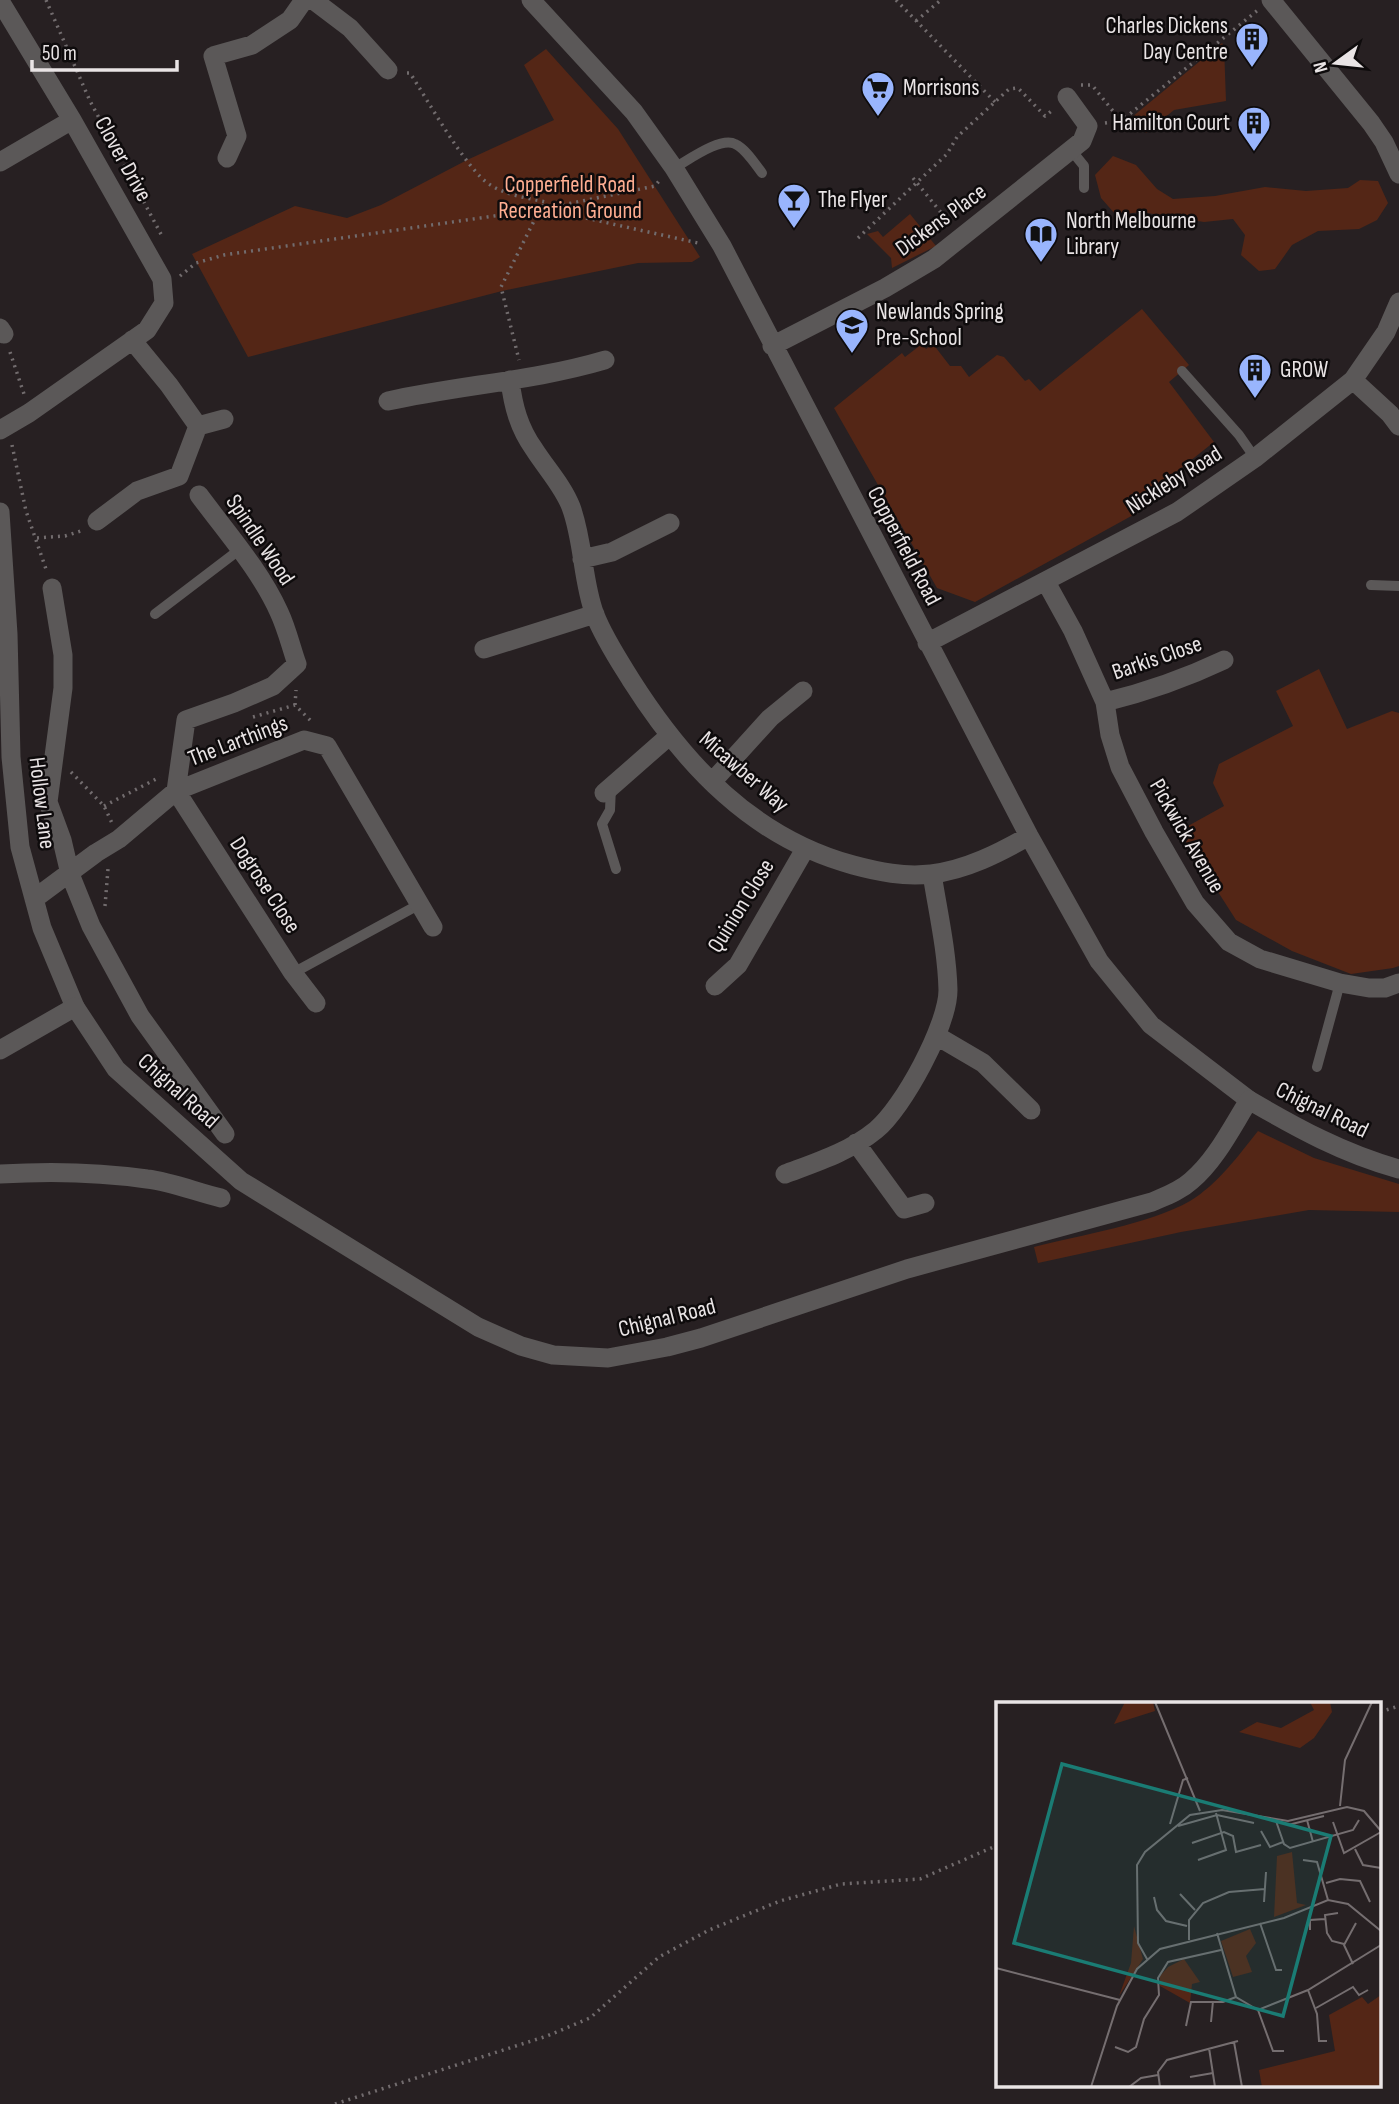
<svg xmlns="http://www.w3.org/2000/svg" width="1399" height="2104" font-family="'Sofia Sans Condensed',sans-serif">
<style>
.green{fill:#542616}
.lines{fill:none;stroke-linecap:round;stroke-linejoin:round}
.path{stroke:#726c6e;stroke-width:3.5;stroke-dasharray:2 5;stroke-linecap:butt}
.service{stroke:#5b5858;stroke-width:10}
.minor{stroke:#5b5858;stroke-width:19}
.tertiary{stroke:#5b5858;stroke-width:19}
.labels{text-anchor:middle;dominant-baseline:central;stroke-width:5;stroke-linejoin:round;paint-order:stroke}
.poi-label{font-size:23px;fill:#e9e4e5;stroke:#0e0b0c;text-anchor:start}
.street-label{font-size:23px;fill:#e9e4e5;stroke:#0e0b0c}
.park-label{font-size:23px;fill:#fead91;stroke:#0e0b0c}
.inset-road{fill:none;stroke:#756e70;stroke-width:2}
.view{fill:#1a7c74;fill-opacity:0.15;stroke:#1a7c74;stroke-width:3.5}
.inset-edge{fill:none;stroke:#e9e4e5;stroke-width:3.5}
</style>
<rect width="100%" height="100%" fill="#272022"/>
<path class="green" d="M1222 43 1224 46 1226 101 1174 110 1146 133 1132 117Z
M546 49 618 129 700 257 692 262 638 263 502 291 248 357 192 254 295 206 347 218 381 205 467 160 554 120 524 65Z
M1113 156 1136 165 1157 189 1173 199 1215 196 1265 187 1306 191 1348 188 1360 180 1378 181 1388 203 1377 220 1359 229 1318 231 1292 245 1275 269 1259 271 1241 255 1245 235 1233 219 1204 222 1141 212 1116 215 1101 198 1095 175Z
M910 214 936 246 892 268 891 258 867 234 878 231 883 237Z
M1142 309 1189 365 1169 382 1214 442 1132 507 1135 514 975 602 937 588 834 408 902 353 905 357 922 344 926 349 933 344 950 366H961L969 377 997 355 1004 357 1025 381 1029 379 1040 391Z
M1319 669 1347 729 1392 711 1399 713V966L1393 968 1351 974 1292 951 1236 920 1179 831 1224 806 1213 783 1219 764 1293 726 1276 691Z
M1258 1131 1314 1158 1399 1184V1212L1309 1210 1181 1232 1038 1263 1034 1247C1080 1235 1150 1224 1190 1201 1218 1184 1238 1156 1258 1131Z"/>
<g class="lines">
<path class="path" d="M46 0 90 101 162 236
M896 0 995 102
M916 21 941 0
M407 73H410C427 99 466 169 489 184 505 195 527 198 546 202L537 215 501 287 519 360
M1081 85H1092L1121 121
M1105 123 1121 121 1258 10
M913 178 947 220 946 224
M545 209 698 243
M858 238 947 154 957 137 1009 89 1018 88 1045 116 1054 109
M180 276 196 263 224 255 543 209 655 186 659 181
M10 352 24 394
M12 445 26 511 47 572
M37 538 65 536 84 530
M295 705 296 690
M253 717 295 705 311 721
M71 772 104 806 112 823
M104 806 160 777
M105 906 108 869
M1380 1712 1399 1706
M335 2104 547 2036 590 2018 659 1957 709 1930 780 1901 841 1884 920 1879 998 1845"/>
<path class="service" d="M1071 150 1084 166V188
M674 168C687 161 721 136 735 144 746 149 755 164 762 173
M1182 371 1239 435 1255 458
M1371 585 1399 586
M155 614 239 550
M611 787 610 810 602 824 616 869
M293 973 420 904
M1317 1067 1340 983"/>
<path class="minor" d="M313 0 350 28 388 70
M531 0 634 112 674 168 722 246 1029 836 1099 961 1151 1025 1249 1100
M1271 0 1371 123 1384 142 1399 174
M0 1 72 120 162 279 164 303 147 330 29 413 0 430
M227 158 237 136 213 56 252 45 290 20 304 0
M0 162 72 120
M0 328 4 334
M772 346 885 288 934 259 1082 141 1088 126 1067 97
M510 380C513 406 519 428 534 449 546 468 563 486 571 507 584 542 582 581 595 615 604 638 618 659 631 680 685 765 753 838 853 865 879 872 904 877 931 874 966 870 999 853 1029 836
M1353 380 1390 414 1399 426
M388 401C460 385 534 381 605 360
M198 426 224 419
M199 495C227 533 260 570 279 612 287 629 291 647 297 664L273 686 234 703 186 720 176 791 293 973 316 1003
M0 512 8 634 11 757 20 847 42 928 75 1007
M97 521 137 491 179 476 198 426 169 385 132 340
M582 559 612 552 670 523
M1046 582 1073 631 1105 702 1110 735 1120 767 1154 832 1195 903 1229 942 1260 959 1340 983 1369 988H1385L1399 983
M52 588 63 655V688L48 802 62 840 70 874 91 926 140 1016 225 1134
M927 643 1177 512 1255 458 1353 380 1386 332 1399 302
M484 649 595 614
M1105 702C1146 692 1186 678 1224 660
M712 782 770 718 803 691
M604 793 669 736
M34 899 96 853 119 839 176 791 304 740 327 746 433 927
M715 986 738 965 805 849
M937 1036 983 1063 1031 1110
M856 1143 904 1209 925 1203
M0 1174C49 1171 99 1172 147 1179 172 1182 196 1192 221 1198
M785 1174C817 1162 849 1152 876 1130 903 1108 948 1025 948 990 947 951 938 912 932 874"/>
<path class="tertiary" d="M0 1050 75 1007 116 1069 241 1181 478 1327 521 1346 553 1355 608 1358 667 1347 701 1338 907 1269 1152 1202C1166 1196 1180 1191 1191 1181 1216 1160 1232 1127 1249 1100 1297 1128 1344 1154 1399 1169"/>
</g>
<defs>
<symbol id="building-pin" viewBox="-11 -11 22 30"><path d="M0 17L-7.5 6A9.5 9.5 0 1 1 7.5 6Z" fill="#99b5fd" stroke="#0e0b0c"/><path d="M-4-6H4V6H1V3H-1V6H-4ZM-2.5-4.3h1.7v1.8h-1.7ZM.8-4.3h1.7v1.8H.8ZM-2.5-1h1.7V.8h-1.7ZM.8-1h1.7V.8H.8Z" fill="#111"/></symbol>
<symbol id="supermarket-pin" viewBox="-11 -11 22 30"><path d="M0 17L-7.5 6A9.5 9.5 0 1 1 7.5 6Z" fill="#99b5fd" stroke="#0e0b0c"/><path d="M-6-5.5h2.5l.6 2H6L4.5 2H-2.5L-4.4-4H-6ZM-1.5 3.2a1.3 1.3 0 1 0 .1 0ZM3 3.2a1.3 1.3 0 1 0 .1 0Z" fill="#111"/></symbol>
<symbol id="bar-pin" viewBox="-11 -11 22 30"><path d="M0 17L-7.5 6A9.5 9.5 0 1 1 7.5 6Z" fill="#99b5fd" stroke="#0e0b0c"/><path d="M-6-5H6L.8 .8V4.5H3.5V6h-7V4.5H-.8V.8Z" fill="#111"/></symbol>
<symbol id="library-pin" viewBox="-11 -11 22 30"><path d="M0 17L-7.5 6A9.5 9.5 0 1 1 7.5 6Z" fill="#99b5fd" stroke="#0e0b0c"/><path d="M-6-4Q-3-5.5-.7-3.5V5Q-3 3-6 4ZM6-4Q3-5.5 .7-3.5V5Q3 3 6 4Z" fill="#111"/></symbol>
<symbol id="school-pin" viewBox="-11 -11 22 30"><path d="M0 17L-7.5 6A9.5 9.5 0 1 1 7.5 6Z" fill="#99b5fd" stroke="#0e0b0c"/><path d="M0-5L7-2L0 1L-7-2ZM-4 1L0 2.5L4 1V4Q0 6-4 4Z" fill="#111"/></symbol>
</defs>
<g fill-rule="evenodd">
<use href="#building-pin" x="1233" y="20" width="38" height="52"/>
<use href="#supermarket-pin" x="859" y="69" width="38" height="52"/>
<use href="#building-pin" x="1235" y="104" width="38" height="52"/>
<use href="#bar-pin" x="775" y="181" width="38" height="52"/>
<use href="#library-pin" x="1022" y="215" width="38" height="52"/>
<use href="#school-pin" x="833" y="306" width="38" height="52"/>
<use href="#building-pin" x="1236" y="351" width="38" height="52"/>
</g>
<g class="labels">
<g class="poi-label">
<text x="1228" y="26" text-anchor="end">Charles Dickens<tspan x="1228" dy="26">Day Centre</tspan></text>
<text x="903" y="88">Morrisons</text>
<text x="1230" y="123" text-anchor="end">Hamilton Court</text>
<text x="818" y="200">The Flyer</text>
<text x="1066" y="221">North Melbourne<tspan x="1066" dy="26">Library</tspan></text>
<text x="876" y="312">Newlands Spring<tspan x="876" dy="26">Pre-School</tspan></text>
<text x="1280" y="370">GROW</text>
</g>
<g class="street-label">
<text transform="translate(123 159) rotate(61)">Clover Drive</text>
<text transform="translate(941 220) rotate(-36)">Dickens Place</text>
<text transform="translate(1174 480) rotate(-32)">Nickleby Road</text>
<text transform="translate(260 540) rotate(56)">Spindle Wood</text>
<text transform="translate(904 546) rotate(62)">Copperfield Road</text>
<text transform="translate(1157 658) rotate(-19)">Barkis Close</text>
<text transform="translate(238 741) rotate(-21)">The Larthings</text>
<text transform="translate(744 772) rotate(41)">Micawber Way</text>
<text transform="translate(42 803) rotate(83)">Hollow Lane</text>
<text transform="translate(1187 836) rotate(60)">Pickwick Avenue</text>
<text transform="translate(265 885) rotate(57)">Dogrose Close</text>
<text transform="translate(741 906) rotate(-58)">Quinion Close</text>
<text transform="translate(178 1091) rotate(42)">Chignal Road</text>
<text transform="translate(1322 1110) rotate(26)">Chignal Road</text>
<text transform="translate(667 1318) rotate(-14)">Chignal Road</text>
</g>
<g class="park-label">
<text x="570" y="185">Copperfield Road<tspan x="570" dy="26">Recreation Ground</tspan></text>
</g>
</g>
<g transform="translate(996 1702)">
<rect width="385" height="385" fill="#272022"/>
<path d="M129 0H157L159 9 118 22ZM314 0H334L336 10 318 36 304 46 243 30 261 20 285 26 318 8ZM296 150 301 201 310 203 278 215 281 154ZM138 224 147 257 123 294 135 261ZM254 227 260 241 250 254 256 270 237 275 225 239ZM188 257 204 280 196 282 194 301 164 284V274L172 265ZM385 293V385H266L263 368 339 349 333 313 366 295 372 302Z" fill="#542616"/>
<path class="inset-road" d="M159 0 204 109M344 104 349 58 376 0M311 118 317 140M280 119 288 142 294 146 357 128 363 118M337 120 348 151 385 130M174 122 187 78 192 76M292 123 328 114M182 124 221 113 258 121M265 129 274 145 287 140M196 141 228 130 237 134 240 150 265 143M359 147 367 163 385 166M202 158 230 148 220 111M307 158 321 160 332 198M330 181 344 177 364 179 374 200M184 192 199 208M158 195 161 208 170 219 191 224M268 200 270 170M342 211 329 213 331 231 336 239 348 242M264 221 280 268H286M314 228V218L329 217M221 231 240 295 262 308 312 288 385 243M193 238V218L207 201 233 190 269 187M151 257 142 241 141 163 149 150 194 113 226 108 292 119 351 105 368 109 385 129M357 262 348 243 360 221M0 266 124 298M312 288 321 312 323 339H331M320 306 357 285 363 293 372 288M262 308 277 349H288M215 320 217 299M190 324 195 300H227L240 295M238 340 246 385M119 345 132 350 140 345 148 317 163 293 162 276 172 260 225 248M213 346 219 385M194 375 217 371M95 385 121 304 141 267 164 247 288 216 332 198 352 202 385 229M133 385 145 376 162 373M164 385 162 370 171 358 242 339"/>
<path class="view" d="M66 62 335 134 287 314 18 241Z"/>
<rect width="385" height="385" class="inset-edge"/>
</g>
<g transform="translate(1336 63) rotate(255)" stroke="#0e0b0c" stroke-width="5" paint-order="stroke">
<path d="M0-5L12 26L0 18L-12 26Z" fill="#e9e4e5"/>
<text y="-10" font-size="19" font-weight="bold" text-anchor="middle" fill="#e9e4e5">N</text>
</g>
<path d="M32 60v10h145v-10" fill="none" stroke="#e9e4e5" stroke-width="3.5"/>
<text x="42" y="60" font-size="21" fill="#e9e4e5" stroke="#0e0b0c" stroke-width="5" paint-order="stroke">50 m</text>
</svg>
